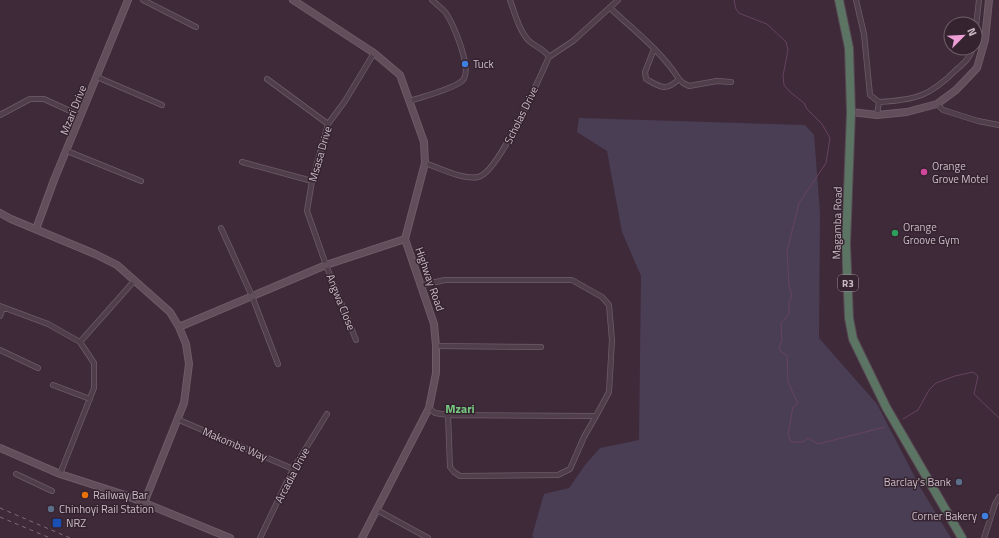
<svg xmlns="http://www.w3.org/2000/svg" width="999" height="538" font-family="'Titillium Web',sans-serif">
<style>
.green{fill:#4a3e55}
.lines{fill:none;stroke-linecap:round;stroke-linejoin:round}
.stream{stroke:#67435d;stroke-width:1}
.street-casing{stroke:#6d5c68;stroke-width:6}
.secondary-casing{stroke:#6d5c68;stroke-width:8}
.highway-casing{stroke:#574652;stroke-width:10}
.street{stroke:#503e4b;stroke-width:4.5}
.secondary{stroke:#624d5b;stroke-width:6}
.highway{stroke:#5c7463;stroke-width:8}
.rail{stroke:#7e6a78;stroke-width:1;stroke-dasharray:4 4;stroke-linecap:butt}
.shop-dot{fill:#3f7fe0;stroke:#352330;stroke-width:1.5}
.hotel-dot{fill:#d1479c;stroke:#352330;stroke-width:1.5}
.leisure-dot{fill:#2e9e5b;stroke:#352330;stroke-width:1.5}
.service-dot{fill:#5c6f8a;stroke:#352330;stroke-width:1.5}
.food-dot{fill:#e8710a;stroke:#352330;stroke-width:1.5}
.transit-dot{fill:#1a4fb4;stroke:#352330;stroke-width:1.5}
.labels{text-anchor:middle;dominant-baseline:central;stroke-width:3;stroke-linejoin:round;paint-order:stroke}
.shield{fill:#352330;stroke:#9d8d98;stroke-width:1}
.shield-label{font-size:10px;font-weight:bold;fill:#cabbc5}
.poi-label{font-size:11px;fill:#cabbc5;stroke:#352330;text-anchor:start}
.street-label{font-size:11px;fill:#cabbc5;stroke:#352330}
.neighbourhood-label{font-size:12px;font-weight:bold;fill:#76c980;stroke:#352330}
</style>
<rect width="100%" height="100%" fill="#3f2a3a"/>
<path class="green" d="M579 118 805 125 814 135 820 213 819 338 877 404 920 487 951 538H534L532 536 544 494 569 488 585 465 600 448 639 440 641 276 622 232 607 151 577 132Z"/>
<g class="lines">
<path class="stream" d="M734 0 736 9 739 13 746 16 767 24 786 42 788 50 783 76 784 85 790 92 804 103 807 109 822 124 830 138 826 163 799 203 787 251 789 285 792 297 789 302V314L781 323 782 340 779 347 781 352 787 355 788 382 798 404 793 407 788 435 791 442H803L808 438 818 444 885 427
M903 419 918 410 929 390 936 383 955 376 973 372 978 376 974 394 999 418"/>
<defs>
<path id="street" d="M143 0 196 27
M510 0C515 14 519 30 529 41 536 47 544 49 549 57L573 41 618 0
M856 0 864 34 870 95 879 102 877 115
M610 8C634 30 661 51 679 79 666 92 660 87 646 79L645 72 654 49
M975 35 979 0
M97 77 162 105
M267 79 328 124
M679 79 683 83 689 86 717 81 731 82
M410 101C424 96 451 90 462 81 474 71 453 24 446 13 442 8 436 4 432 0
M879 102C916 100 930 96 956 70 964 63 970 58 973 48
M937 104 943 110 978 121 999 125
M0 115 30 99H44L81 116
M67 151 141 181
M242 162 312 181
M425 163C439 168 463 180 478 177 499 173 539 78 549 57
M221 228 252 296 278 364
M422 285 445 280H572L602 297 609 305 612 340 609 392 596 416 448 415 435 413 429 408
M0 306 48 324 80 342 94 363V388L60 474
M0 316 3 308
M356 340 326 265 307 211 312 181 328 124 345 101 374 53
M80 342 135 280
M436 346 541 347
M0 350 38 368
M53 385 90 399
M448 415 450 467 454 472 460 476 558 475 570 469 584 437 596 416
M177 419 293 469
M16 474 52 491
M377 510 428 538
M260 538 293 469 327 414
M984 538 995 504 999 497"/>
<path id="secondary" d="M293 0 374 53 400 75 424 142 425 163 405 239 434 324 436 346V373L429 408 362 538
M851 112 877 115 907 112 937 104 956 90 977 68 985 40 989 0
M0 213 11 219 95 254 117 265 170 312 179 327 186 344 189 364 184 403 144 503
M36 229 54 180 128 0
M179 327 326 265 405 239
M0 448 60 474 125 495 230 538"/>
<path id="highway" d="M839 0 849 48 851 112 846 244 849 318 853 339 886 407 962 538"/>
</defs>
<use href="#street" class="street-casing"/>
<use href="#secondary" class="secondary-casing"/>
<use href="#highway" class="highway-casing"/>
<use href="#street" class="street"/>
<use href="#secondary" class="secondary"/>
<use href="#highway" class="highway"/>
<path class="rail" d="M0 508 70 538
M0 517 50 538"/>
</g>
<g class="shop-dot">
<circle cx="465" cy="64" r="4"/>
<circle cx="985" cy="516" r="4"/>
</g>
<circle class="hotel-dot" cx="924" cy="172" r="4"/>
<circle class="leisure-dot" cx="895" cy="233" r="4"/>
<g class="service-dot">
<circle cx="959" cy="482" r="4"/>
<circle cx="51" cy="509" r="4"/>
</g>
<circle class="food-dot" cx="85" cy="495" r="4"/>
<rect class="transit-dot" x="52" y="518" width="10" height="10" rx="2"/>
<g class="labels">
<rect class="shield" x="838" y="275" width="20" height="16" rx="3"/>
<g class="shield-label">
<text x="848" y="283">R3</text>
</g>
<g class="poi-label">
<text x="473" y="64">Tuck</text>
<text x="932" y="166">Orange<tspan x="932" dy="13">Grove Motel</tspan></text>
<text x="903" y="227">Orange<tspan x="903" dy="13">Groove Gym</tspan></text>
<text x="951" y="482" text-anchor="end">Barclay's Bank</text>
<text x="93" y="495">Railway Bar</text>
<text x="59" y="509">Chinhoyi Rail Station</text>
<text x="977" y="516" text-anchor="end">Corner Bakery</text>
<text x="66" y="523">NRZ</text>
</g>
<g class="street-label">
<text transform="translate(73 110) rotate(-68)">Mzari Drive</text>
<text transform="translate(521 115) rotate(-64)">Scholas Drive</text>
<text transform="translate(320 154) rotate(-74)">Msasa Drive</text>
<text transform="translate(837 223) rotate(-89)">Magamba Road</text>
<text transform="translate(430 279) rotate(71)">Highway Road</text>
<text transform="translate(341 302) rotate(68)">Angwa Close</text>
<text transform="translate(235 444) rotate(23)">Makombe Way</text>
<text transform="translate(292 475) rotate(-62)">Arcadia Drive</text>
</g>
<g class="neighbourhood-label">
<text x="460" y="408">Mzari</text>
</g>
</g>
<g transform="translate(963 36) rotate(66)"><circle r="19" fill="#352330" stroke="#71606c"/>
<path d="M0-3L7 15L0 10L-7 15Z" fill="#ec9ed5"/>
<text y="-6" font-size="11" font-weight="bold" text-anchor="middle" fill="#cabbc5">N</text>
</g>
</svg>
